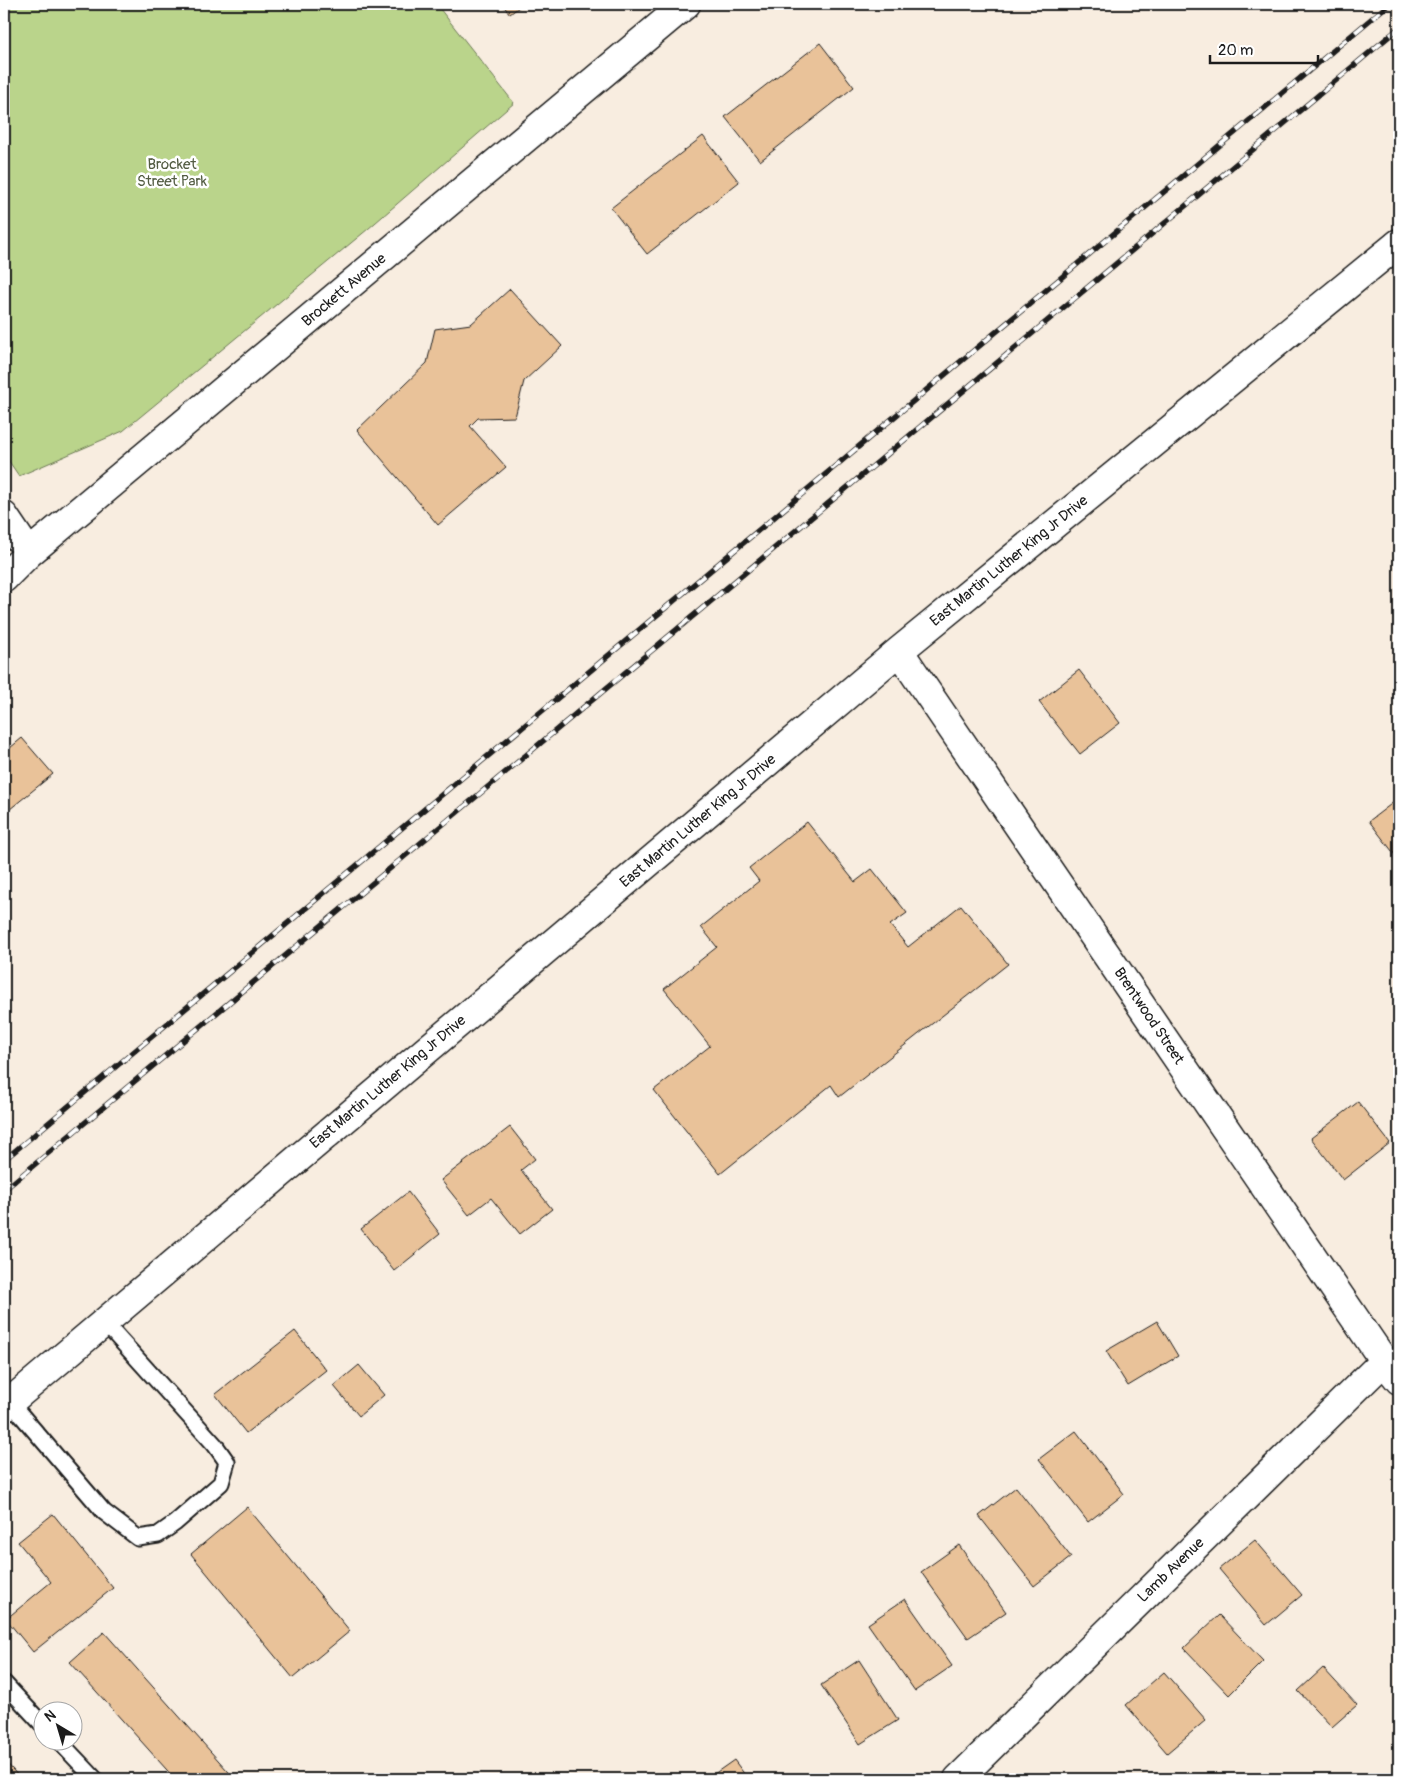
<svg xmlns="http://www.w3.org/2000/svg" width="1403" height="1783" font-family="Pangolin,sans-serif">
<style>
.green{fill:#bad48b;stroke:#6b7854}
.building{fill:#e9c299;stroke:#1c1c1c}
.lines{fill:none;stroke-linecap:round;stroke-linejoin:round}
.service-casing{stroke:#1c1c1c;stroke-width:19}
.minor-casing{stroke:#1c1c1c;stroke-width:31}
.secondary-casing{stroke:#1c1c1c;stroke-width:31}
.motorway-casing{stroke:#1c1c1c;stroke-width:31}
.service{stroke:#fff;stroke-width:15}
.minor{stroke:#fff;stroke-width:28}
.secondary{stroke:#fff;stroke-width:28}
.motorway{stroke:#fff;stroke-width:28}
.rail-casing{stroke:#1c1c1c;stroke-width:5.5}
.rail{stroke:#fff;stroke-width:4;stroke-dasharray:11;stroke-linecap:butt}
.labels{text-anchor:middle;dominant-baseline:central;stroke-width:5;stroke-linejoin:round;paint-order:stroke}
.park-label{font-size:15px;fill:#535c43;stroke:#fff}
.street-label{font-size:15px;fill:#1c1c1c;stroke:#fff}
</style>
<rect width="100%" height="100%" fill="#f8ede0"/>
<filter id="ink" filterUnits="userSpaceOnUse"><feTurbulence type="fractalNoise" baseFrequency=".02" numOctaves="2"/><feDisplacementMap in="SourceGraphic" scale="10" xChannelSelector="R" yChannelSelector="G"/><feConvolveMatrix kernelMatrix="1 2 1 2 8 2 1 2 1" color-interpolation-filters="sRGB"/></filter>
<g filter="url(#ink)">
<path class="green" d="M4 4H436L514 103 368 229 123 431 19 476 4 454Z"/>
<path class="building" d="M502 4H523L510 14Z
M820 43 854 87 760 161 725 117Z
M703 136 739 182 647 254 611 208Z
M510 289 562 346 524 381 515 417 478 418 470 426 506 467 438 525 357 430 427 363 435 329 471 324Z
M1079 670 1120 723 1080 754 1039 702Z
M22 738 53 774 4 814V753Z
M1399 798V860L1369 821Z
M807 822 855 882 872 869 907 913 890 925 908 947 961 905 1008 964 839 1097 831 1085 720 1174 654 1090 710 1046 664 989 717 947 701 927 759 881 749 868Z
M1358 1102 1390 1143 1343 1180 1311 1138Z
M510 1127 535 1159 521 1170 552 1209 520 1234 491 1198 469 1215 441 1180Z
M408 1192 440 1234 394 1271 361 1229Z
M1157 1321 1178 1356 1128 1386 1106 1351Z
M295 1331 326 1370 246 1433 215 1394Z
M359 1365 384 1395 359 1416 334 1386Z
M1076 1431 1124 1494 1088 1522 1039 1459Z
M1016 1487 1071 1557 1034 1586 979 1516Z
M247 1507 350 1631 293 1678 191 1554Z
M53 1514 113 1588 33 1652 6 1619 51 1582 18 1542Z
M1255 1540 1302 1595 1266 1625 1219 1569Z
M959 1545 1006 1612 968 1638 921 1572Z
M905 1599 952 1666 915 1691 868 1624Z
M1219 1615 1263 1661 1229 1695 1184 1648Z
M104 1632 235 1779H175L70 1662Z
M859 1660 898 1720 860 1744 821 1685Z
M1323 1668 1357 1705 1332 1727 1298 1691Z
M1164 1672 1206 1720 1167 1753 1126 1705Z
M4 1760 21 1779H4Z
M734 1760 748 1779H707Z"/>
<g class="lines">
<defs>
<path id="service" d="M10 1402 104 1512 138 1538 158 1535 175 1523 221 1483 227 1462 215 1445 104 1322
M4 1683 42 1724
M58 1740 95 1779"/>
<path id="minor" d="M4 516 29 553
M4 578 29 553 686 4
M958 1779 1384 1361"/>
<path id="secondary" d="M899 651 1384 1361 1399 1380
M4 1407 899 651 1399 243"/>
<path id="motorway" d="M1398 244 1399 246"/>
</defs>
<use href="#service" class="service-casing"/>
<use href="#minor" class="minor-casing"/>
<use href="#secondary" class="secondary-casing"/>
<use href="#motorway" class="motorway-casing"/>
<use href="#service" class="service"/>
<use href="#minor" class="minor"/>
<use href="#secondary" class="secondary"/>
<use href="#motorway" class="motorway"/>
<defs>
<path id="rail" d="M4 1160 1389 4
M4 1190 1399 28"/>
</defs>
<use href="#rail" class="rail-casing"/>
<use href="#rail" class="rail"/>
</g>
</g>
<g class="labels">
<g class="park-label">
<text x="172" y="164">Brocket<tspan x="172" dy="17">Street Park</tspan></text>
</g>
<g class="street-label">
<text transform="translate(344 290) rotate(-40)">Brockett Avenue</text>
<text transform="translate(1009 561) rotate(-39)">East Martin Luther King Jr Drive</text>
<text transform="translate(698 821) rotate(-40)">East Martin Luther King Jr Drive</text>
<text transform="translate(1149 1016) rotate(56)">Brentwood Street</text>
<text transform="translate(388 1082) rotate(-40)">East Martin Luther King Jr Drive</text>
<text transform="translate(1171 1570) rotate(-44)">Lamb Avenue</text>
</g>
</g>
<rect width="1403" height="1783" fill="none" stroke="#fff" stroke-width="20"/>
<rect x="10" y="10" width="1383" height="1763" fill="none" stroke="#1c1c1c" stroke-width="2" filter="url(#ink)"/>
<g transform="translate(58 1726) rotate(322)"><circle r="24" fill="#ffffff" stroke="#a4a4a4"/>
<path d="M0-4L9 19L0 12L-9 19Z" fill="#1c1c1c"/>
<text y="-8" font-size="14" font-weight="bold" text-anchor="middle" fill="#1c1c1c">N</text>
</g>
<path d="M1210 55v8h108v-8" fill="none" stroke="#1c1c1c" stroke-width="2.5"/>
<text x="1218" y="55" font-size="15" fill="#1c1c1c" stroke="#ffffff" stroke-width="4" paint-order="stroke">20 m</text>
</svg>
